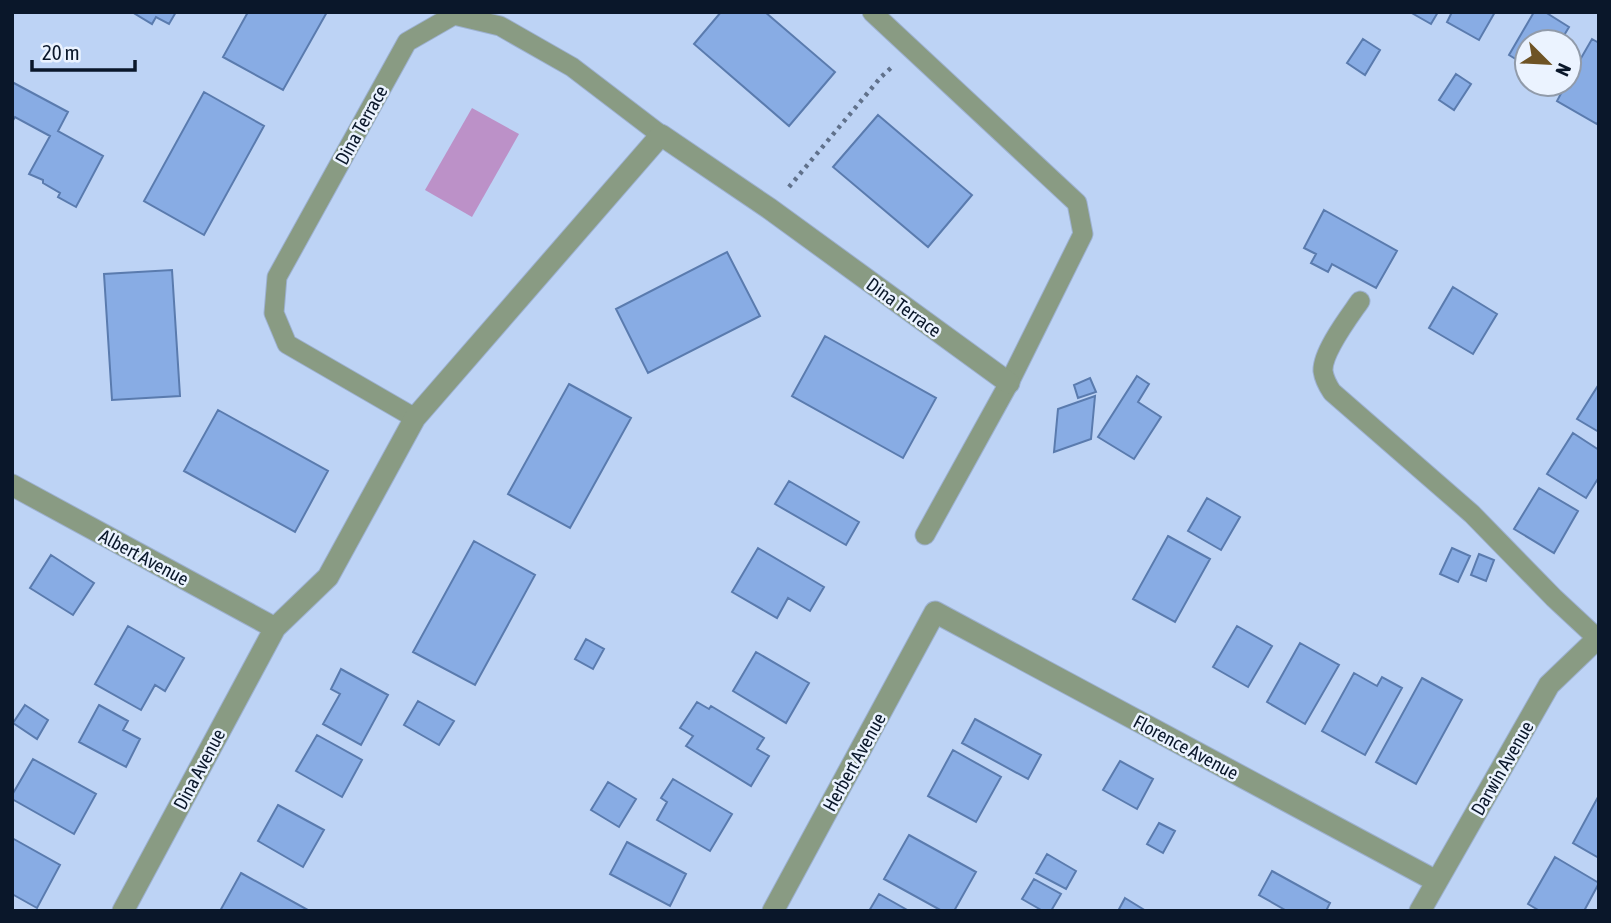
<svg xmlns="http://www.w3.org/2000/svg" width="1611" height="923" font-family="'Asap Condensed',sans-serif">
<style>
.water{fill:#bc91c8}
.building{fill:#88ace4;stroke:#5a7bae;stroke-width:2}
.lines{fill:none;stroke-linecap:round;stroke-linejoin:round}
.lane-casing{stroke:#9db1d0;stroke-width:21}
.street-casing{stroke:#9db1d0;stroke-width:23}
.path{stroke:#60718b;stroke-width:4.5;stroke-dasharray:3.5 5;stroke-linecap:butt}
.lane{stroke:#899b83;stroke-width:19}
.street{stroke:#899b83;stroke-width:21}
.labels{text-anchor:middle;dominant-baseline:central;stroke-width:5;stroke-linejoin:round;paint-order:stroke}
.street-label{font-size:19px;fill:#0a172a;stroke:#ebf3ff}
</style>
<rect width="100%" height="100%" fill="#bdd3f5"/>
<path class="water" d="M472 108 519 134 472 217 425 190Z"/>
<path class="building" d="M132 12H176L169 24 156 17 152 24Z
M248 12H327L283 90 223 57Z
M721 12H765L835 72 789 126 694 44Z
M1410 12H1438L1431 24Z
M1452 12H1495L1479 40 1447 22Z
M1534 12H1545L1569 27 1560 42H1527V66L1509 55Z
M1363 39 1380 50 1365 75 1347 63Z
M1592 39 1599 43V120L1597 124 1557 101 1566 84H1569V79Z
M1456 74 1471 84 1454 110 1439 100Z
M12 82 68 112 58 131 103 156 76 207 58 197 60 193 43 183V180L29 174 50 136 15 117 12 122Z
M204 92 264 126 204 235 144 201Z
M878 115 972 195 928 247 833 167Z
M1324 210 1397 251 1376 288 1332 264 1328 272 1311 263 1316 254 1304 248Z
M727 252 760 316 648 373 616 309Z
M172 270 180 396 112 400 104 274Z
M1453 287 1497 314 1473 354 1429 328Z
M825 336 936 398 903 458 792 396Z
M1137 376 1149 384 1138 402 1161 417 1134 459 1098 437Z
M1090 378 1096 392 1078 398 1074 385Z
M569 384 631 418 570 528 508 494Z
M1599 384V432L1577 419Z
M1095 396 1091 439 1054 452 1058 409Z
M218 410 328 471 295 532 184 471Z
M1573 433 1599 450V477L1586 498 1547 474Z
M789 481 859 522 846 545 775 504Z
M1539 488 1578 511 1554 553 1514 529Z
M1207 498 1240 517 1221 550 1188 531Z
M1168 536 1210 559 1175 622 1133 599Z
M474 541 535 575 475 685 413 652Z
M758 548 824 587 810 611 788 598 777 618 732 592Z
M1452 548 1470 556 1458 582 1440 574Z
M1479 554 1494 560 1486 581 1471 575Z
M51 555 94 583 73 615 30 588Z
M128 626 184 658 165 691 155 685 141 710 95 684Z
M1237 626 1272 646 1248 687 1213 667Z
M586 639 604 649 593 669 575 659Z
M1300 643 1339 665 1305 724 1267 702Z
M756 652 809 683 786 723 733 691Z
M341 669 388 695 361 745 323 724 340 694 331 689Z
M1354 673 1377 686 1382 677 1402 688 1365 755 1322 731Z
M1422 678 1462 700 1416 784 1376 762Z
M418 701 454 721 439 745 404 725Z
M697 702 709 709 711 706 764 738 757 749 769 756 751 786 686 746 693 736 680 728Z
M25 705 48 720 37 739 13 723Z
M99 705 128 721 123 730 140 739 126 767 79 742Z
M975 719 1041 755 1028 779 962 743Z
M317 735 362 760 342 797 296 771Z
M953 750 1001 777 976 822 928 796Z
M33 759 96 794 74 834 12 799V795Z
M1120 761 1153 779 1137 809 1103 790Z
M673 779 732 814 710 851 657 820 667 802 661 798Z
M608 782 636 799 619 827 591 810Z
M1598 797H1599V858L1573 843Z
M278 805 324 830 303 867 258 841Z
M1159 823 1175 831 1163 853 1147 844Z
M909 835 976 872 954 911H942L884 879Z
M12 838 60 865 37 908 12 894Z
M627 842 686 874 670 906 610 874Z
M1047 854 1076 871 1066 889 1036 873Z
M1555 857 1599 883 1584 911H1540L1528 904Z
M1272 871 1330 903 1326 911H1287L1259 895Z
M241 873 308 910 307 911H220Z
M1034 879 1061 894 1051 911H1043L1022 899Z
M879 894 909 911H869Z
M1125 898 1146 911H1118Z"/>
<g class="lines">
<defs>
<path id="lane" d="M872 12 1077 203 1083 234 1009 383 925 535
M1360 301C1349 317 1322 352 1323 371 1324 378 1328 386 1332 392L1472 514 1554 598 1597 638
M415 418 287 344 274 313 277 277 407 42 454 15 500 26 572 67 661 135"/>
<path id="street" d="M12 485 275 628
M123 911 275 628 328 577 415 418 661 135 770 209 1009 383
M773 911 935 612 1436 881
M1420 911 1549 685 1599 637"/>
</defs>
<use href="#lane" class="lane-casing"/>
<use href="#street" class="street-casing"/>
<path class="path" d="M789 187 881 77 892 67"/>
<use href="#lane" class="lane"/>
<use href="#street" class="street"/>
</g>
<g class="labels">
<g class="street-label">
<text transform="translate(361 125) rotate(-61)">Dina Terrace</text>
<text transform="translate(904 307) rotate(36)">Dina Terrace</text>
<text transform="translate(144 557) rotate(28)">Albert Avenue</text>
<text transform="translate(1186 747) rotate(28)">Florence Avenue</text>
<text transform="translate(854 762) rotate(-61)">Herbert Avenue</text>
<text transform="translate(1502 768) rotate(-60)">Darwin Avenue</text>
<text transform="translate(199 769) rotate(-62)">Dina Avenue</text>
</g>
</g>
<rect width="1611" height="923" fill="none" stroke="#0a172a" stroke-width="28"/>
<g transform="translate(1548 63) rotate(114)"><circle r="33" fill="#ebf3ff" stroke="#919baa" stroke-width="2"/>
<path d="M0-5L12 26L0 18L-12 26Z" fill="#6e5325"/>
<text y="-10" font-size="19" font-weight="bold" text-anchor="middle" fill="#0a172a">N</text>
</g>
<path d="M32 60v10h103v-10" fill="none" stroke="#0a172a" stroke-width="3.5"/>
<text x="42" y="60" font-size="21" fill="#0a172a" stroke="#ebf3ff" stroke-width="5" paint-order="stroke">20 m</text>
</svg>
